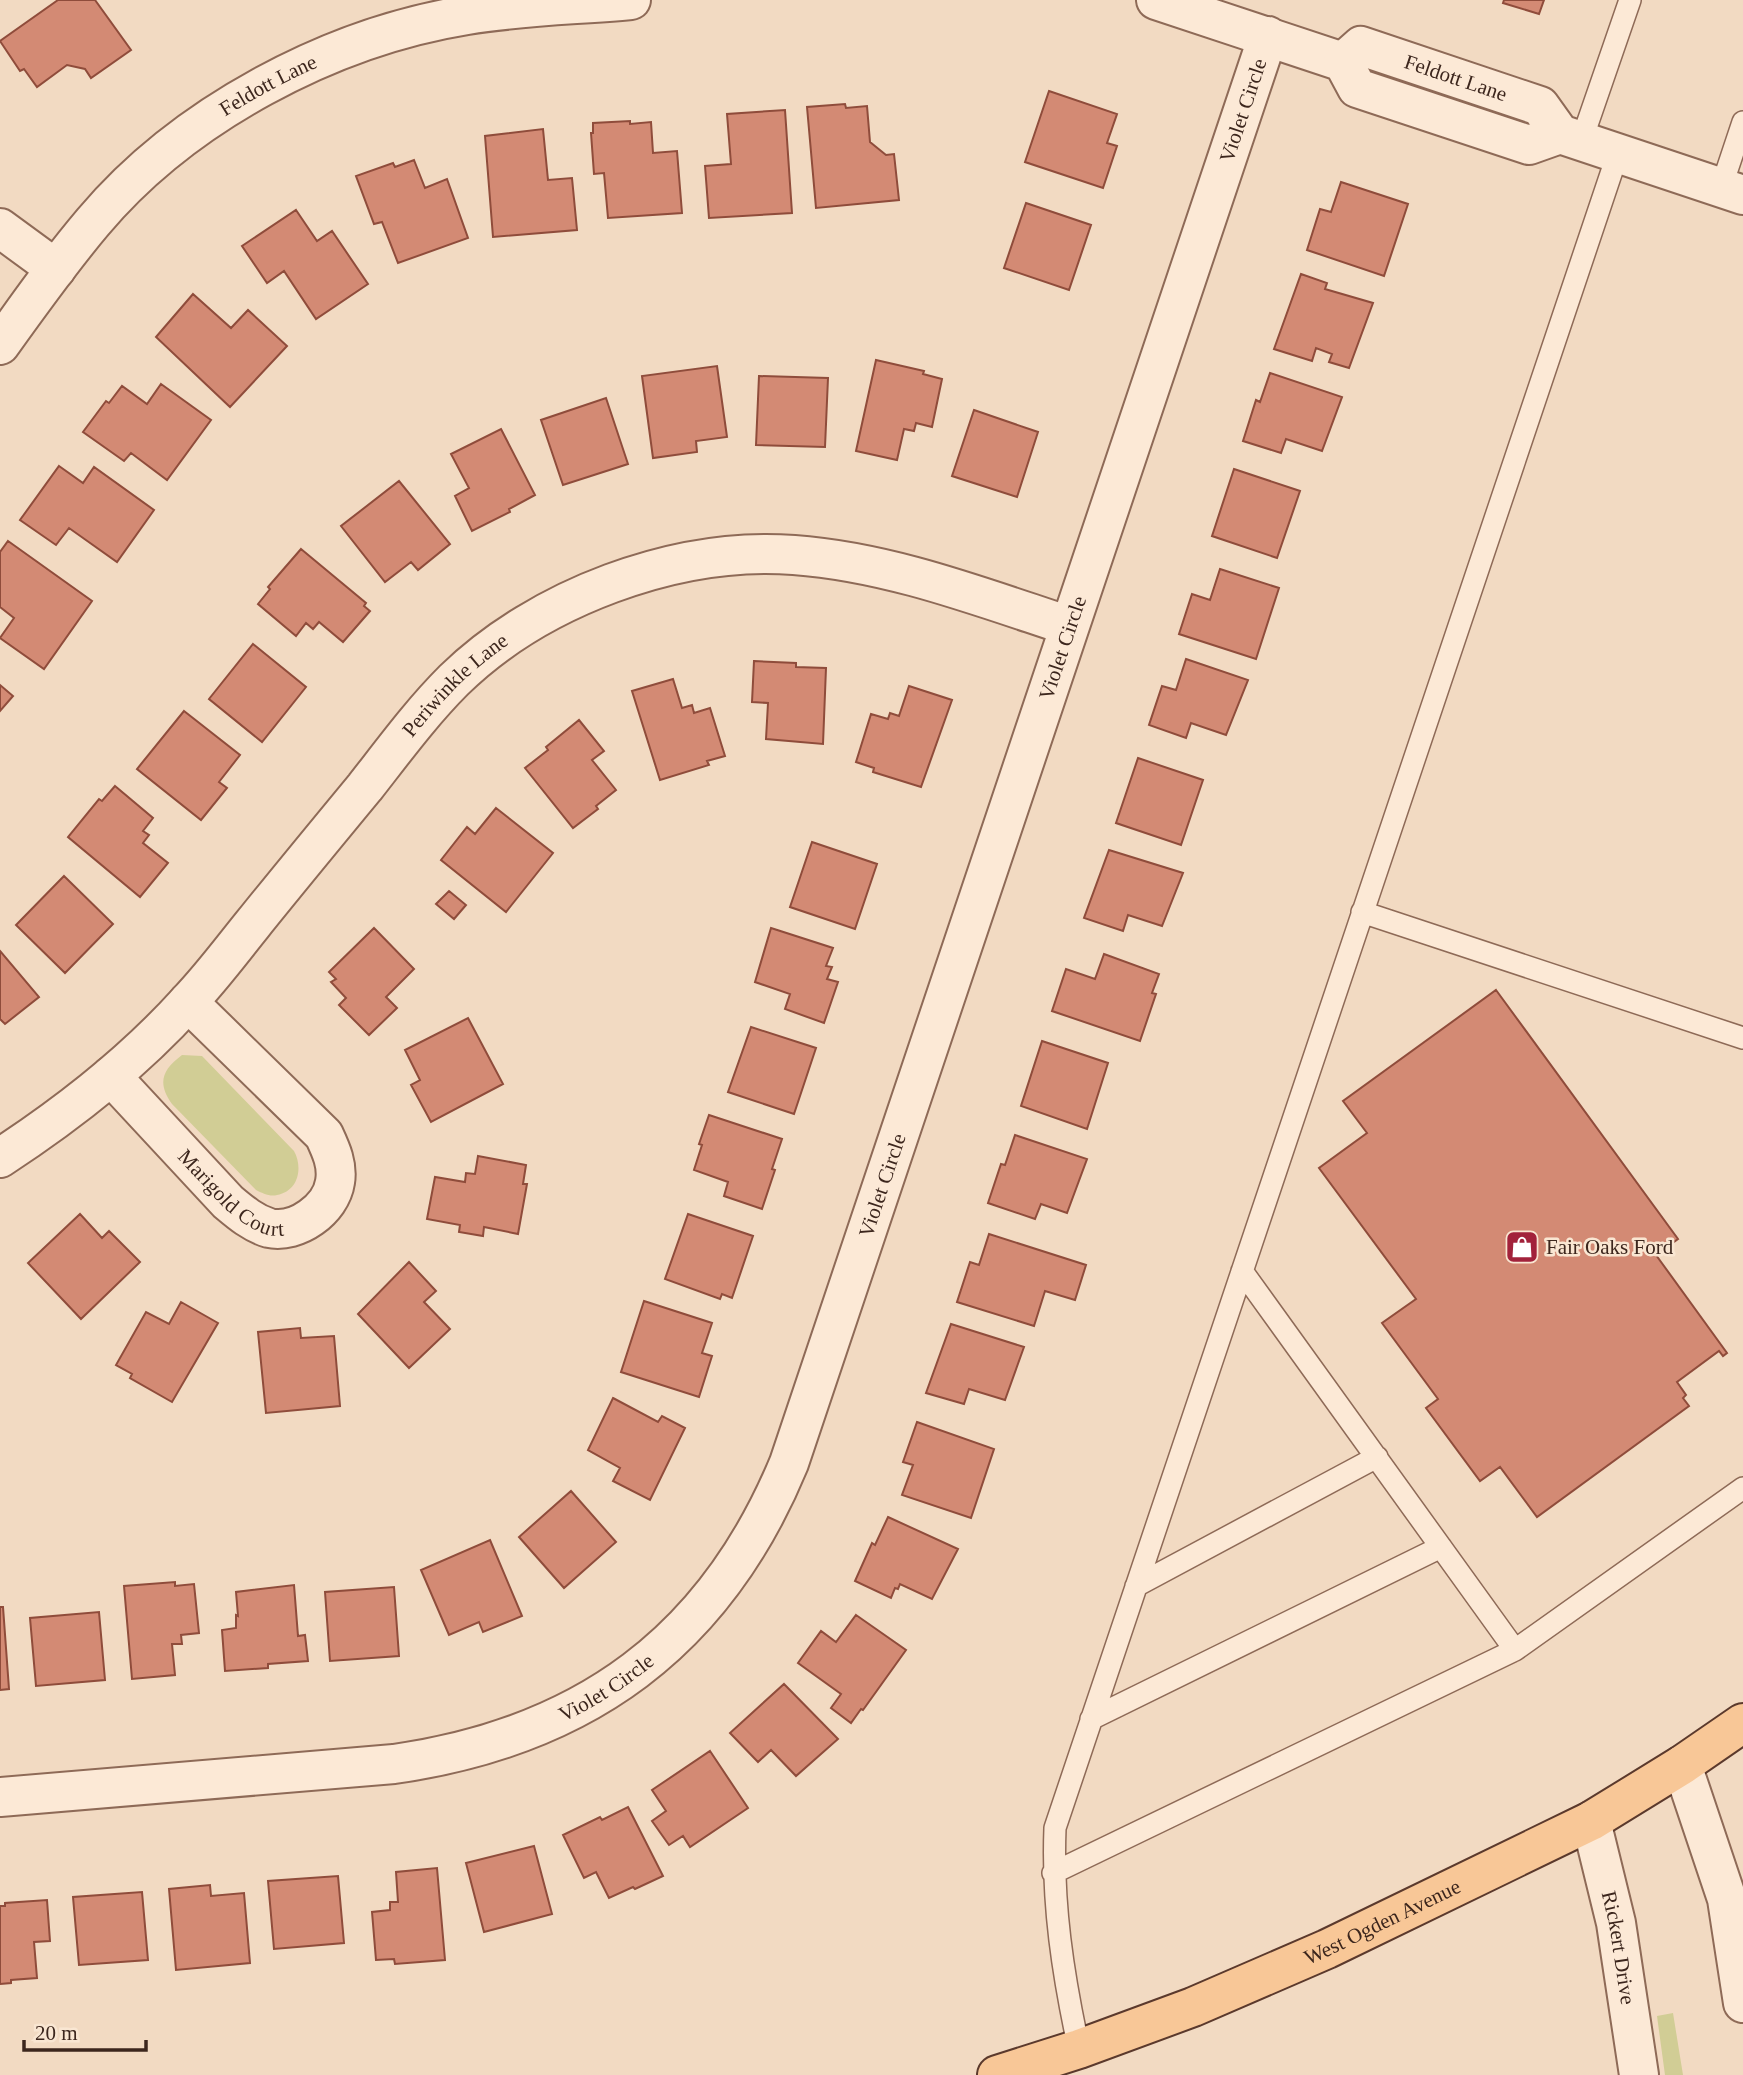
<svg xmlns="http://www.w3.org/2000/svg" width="1743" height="2075" font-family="Georgia,serif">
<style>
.green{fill:#d1cd95}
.building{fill:#d38a74;stroke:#8f4c3b;stroke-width:2}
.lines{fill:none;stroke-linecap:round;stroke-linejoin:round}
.service-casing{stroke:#8e6a57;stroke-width:24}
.minor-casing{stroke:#8e6a57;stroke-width:42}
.tertiary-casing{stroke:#8e6a57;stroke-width:42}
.primary-casing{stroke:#5b392c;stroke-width:42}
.service{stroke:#fce9d6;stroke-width:21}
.minor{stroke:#fce9d6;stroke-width:38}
.tertiary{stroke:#fce9d6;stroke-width:38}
.primary{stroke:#f8c797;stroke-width:38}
.labels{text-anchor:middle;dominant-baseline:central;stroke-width:5;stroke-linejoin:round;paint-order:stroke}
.street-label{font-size:21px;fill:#3c261d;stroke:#f9e6d2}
.poi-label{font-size:21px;fill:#3c261d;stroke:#f9e6d2;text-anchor:start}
</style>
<rect width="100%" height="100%" fill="#f2dac2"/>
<path class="green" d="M1369 65 1515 113 1511 124 1365 75Z
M182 1055 202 1056 294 1151C303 1167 299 1191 277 1195 270 1197 262 1193 256 1190L172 1104C157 1083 162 1070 182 1055Z
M1673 2013 1683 2075H1665L1657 2016Z"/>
<path class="building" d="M58 0H95L131 50 91 78 85 69 67 65 37 87 24 69 20 71 0 41Z
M1504 0H1544L1539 14 1503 3Z
M1049 91 1117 114 1107 143 1117 146 1103 188 1025 162Z
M845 104 846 108 867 106 870 142 886 155 894 154 899 200 816 208 807 107Z
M785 110 792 213 709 218 705 166 731 164 727 114Z
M630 121V124L651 122 653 153 677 151 682 213 608 218 604 173 594 174 591 133H593V123Z
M543 129 548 180 572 178 577 230 493 237 485 136Z
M414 160 425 188 447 179 468 238 398 263 382 222 374 224 356 176 393 163 395 167Z
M1341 182 1408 204 1384 276 1307 250 1320 209 1331 212Z
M1026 203 1091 225 1069 290 1004 268Z
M296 210 317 241 332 231 368 284 316 319 284 271 267 283 242 246Z
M1301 274 1327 283 1325 289 1373 303 1349 368 1329 362 1332 354 1316 348 1312 361 1274 349Z
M193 294 231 328 248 310 287 346 230 407 156 337Z
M876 360 924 371 923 374 942 379 932 427 916 423 914 431 904 429 897 460 856 451Z
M717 366 727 437 696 441 697 452 653 458 642 376Z
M1270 373 1342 397 1322 451 1286 439 1281 453 1243 441 1256 400 1260 402Z
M759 376 828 378 825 447 756 445Z
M161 384 211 420 167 480 131 453 124 461 83 432 106 401 109 403 122 386 147 404Z
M606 398 628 464 563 485 541 420Z
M974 410 1038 432 1017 497 952 476Z
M501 429 535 495 509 509 510 512 472 531 455 496 469 488 451 454Z
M59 466 83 483 94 467 154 510 117 562 69 528 56 545 20 520Z
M1234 469 1300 491 1277 558 1212 536Z
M399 481 450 544 418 570 411 562 385 582 341 526Z
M8 541 92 601 44 669 0 638 14 618 0 607V552Z
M301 549 366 603 364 606 370 611 343 642 319 622 313 629 306 623 296 636 258 604 270 589 268 587Z
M1220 569 1279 588 1256 659 1179 634 1192 594 1210 600Z
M253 644 306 687 262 742 209 699Z
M1186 659 1248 680 1226 735 1191 723 1186 738 1149 725 1162 686 1176 690Z
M754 661 796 663V667L826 668 823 744 766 739 768 703 752 702Z
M673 679 682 708 692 705 694 713 710 708 725 756 707 761 709 765 660 780 632 691Z
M0 685 13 696 0 711Z
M909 686 952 700 921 787 873 772 874 768 856 762 871 714 888 719 890 713 899 716Z
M184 711 240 755 219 782 227 788 201 820 137 769Z
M579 720 604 751 592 760 616 790 596 806 598 809 573 828 525 768 548 750 546 747Z
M1138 758 1203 780 1181 845 1116 823Z
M115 786 153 818 143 831 149 835 143 843 168 863 140 897 68 837 99 799 102 801Z
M496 808 553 853 506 912 441 860 467 827 475 834Z
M812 842 877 864 855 929 790 907Z
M1109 850 1183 873 1162 926 1128 915 1123 931 1084 918Z
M64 876 113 924 65 973 16 925Z
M449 891 466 905 454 919 436 904Z
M374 928 414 969 386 997 397 1008 369 1035 339 1005 346 998 331 982 336 979 329 972Z
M771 928 833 948 826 966 832 967 827 979 838 982 824 1023 785 1009 790 994 755 982Z
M0 951 39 997 5 1024 0 1019Z
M1104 954 1159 974 1152 993 1156 994 1140 1041 1052 1011 1066 969 1095 979Z
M1496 990 1678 1239 1656 1255 1727 1353 1723 1356 1719 1351 1677 1382 1686 1395 1683 1398 1689 1406 1537 1517 1500 1467 1480 1481 1426 1408 1438 1399 1382 1323 1416 1299 1319 1168 1367 1133 1343 1101Z
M468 1018 503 1084 431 1122 411 1085 420 1080 405 1050Z
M751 1027 816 1048 794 1114 728 1092Z
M1042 1041 1108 1063 1087 1129 1021 1106Z
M709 1115 782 1139 772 1169 775 1170 762 1209 724 1196 728 1182 694 1170 702 1145 699 1144Z
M1015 1135 1087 1159 1067 1213 1041 1204 1035 1219 988 1203 1001 1164 1005 1165Z
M478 1156 526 1165 523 1184H527L518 1234 484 1227 483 1236 459 1232 460 1225 427 1219 435 1177 465 1182 466 1173 475 1174Z
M80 1214 102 1238 109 1231 140 1262 81 1319 28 1263Z
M688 1214 753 1236 732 1298 722 1294 720 1299 665 1279Z
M989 1234 1086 1265 1075 1300 1045 1291 1034 1326 957 1302 970 1262 979 1265Z
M409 1262 436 1291 424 1302 450 1329 409 1368 358 1314Z
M644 1301 712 1323 702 1353 712 1356 699 1397 621 1372Z
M181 1302 218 1323 172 1402 130 1378 132 1374 116 1365 146 1312 169 1324Z
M951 1324 1024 1347 1005 1400 969 1389 964 1404 926 1393Z
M300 1328 301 1338 334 1336 340 1406 266 1413 258 1332Z
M613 1398 658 1422 662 1416 685 1428 650 1500 613 1481 620 1468 588 1450Z
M917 1422 994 1449 971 1518 902 1495 913 1465 903 1462Z
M571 1491 616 1542 564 1588 519 1537Z
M888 1517 958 1549 932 1599 900 1584 898 1589 895 1588 891 1598 855 1581 872 1543 875 1545Z
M490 1540 522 1616 483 1632 479 1622 449 1635 421 1570Z
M175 1582V1586L194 1584 199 1633 181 1635 182 1644H172L175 1675 132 1679 124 1586Z
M294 1585 298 1636 305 1635 308 1661 268 1664V1668L225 1671 222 1630 236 1628V1615L238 1616 236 1592Z
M394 1587 399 1656 330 1661 325 1592Z
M0 1607H3L9 1689 0 1690Z
M99 1612 105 1680 36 1686 30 1618Z
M856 1615 906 1650 863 1710 861 1709 851 1723 831 1708 841 1694 798 1663 821 1631 836 1642Z
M784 1684 838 1739 796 1776 771 1750 758 1762 730 1733Z
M710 1751 748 1808 690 1847 683 1836 669 1845 652 1821 666 1811 652 1790Z
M628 1807 663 1876 635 1889 633 1887 609 1898 596 1872 584 1878 563 1835 600 1817 602 1820Z
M534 1846 552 1914 484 1932 466 1863Z
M437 1868 445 1960 395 1964 394 1959 376 1960 372 1912 390 1910V1902H398L396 1872Z
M338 1876 344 1943 274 1949 268 1881Z
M210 1885 211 1896 244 1893 250 1963 176 1970 169 1889Z
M142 1892 148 1960 79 1965 73 1897Z
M47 1900 50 1941 34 1942 37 1978 11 1980V1983L0 1984V1906H5V1903Z"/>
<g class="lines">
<defs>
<path id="service" d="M1581 142 1630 0
M1721 188 1743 122
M1362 912 1743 1038
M1242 1271 1515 1650
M1136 1586 1377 1457
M1091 1719 1441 1547
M1053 1873 1515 1650 1743 1488
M1079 2049C1063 1975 1052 1904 1055 1828L1618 153"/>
<g id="minor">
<path d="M1156 0 1343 62 1357 88 1529 145 1560 134"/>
<path id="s1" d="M1343 62 1361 46 1540 106 1560 134 1743 195"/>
<path d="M0 228 56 269"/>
<path id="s2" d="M0 345C30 303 60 261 93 222 183 115 330 37 467 15 521 6 577 5 631 0"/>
<path id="s3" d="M111 1076 228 1202C241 1213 253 1223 269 1228 297 1234 331 1209 335 1182 338 1165 331 1150 324 1135L188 1002"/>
<path id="s4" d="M0 1158C69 1113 132 1064 188 1002 211 978 231 951 252 925 289 879 327 833 365 787 394 750 421 713 454 680 538 598 676 546 794 555 889 562 978 596 1069 626"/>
<path id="s5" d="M0 1797 394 1764C584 1737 715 1642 789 1463L1268 36"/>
</g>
<g id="tertiary">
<path d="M1682 1765 1727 1899 1743 2003"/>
<path id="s6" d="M1591 1821 1616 1923 1639 2075"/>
</g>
<g id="primary">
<path id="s7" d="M997 2075 1079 2049 1193 2007 1327 1949 1591 1821 1682 1765 1743 1723"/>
</g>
</defs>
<use href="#service" class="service-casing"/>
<use href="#minor" class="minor-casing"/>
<use href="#tertiary" class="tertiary-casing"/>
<use href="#primary" class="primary-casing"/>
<use href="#service" class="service"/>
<use href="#minor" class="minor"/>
<use href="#tertiary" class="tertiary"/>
<use href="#primary" class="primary"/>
</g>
<defs>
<symbol id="shop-square" viewBox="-11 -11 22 22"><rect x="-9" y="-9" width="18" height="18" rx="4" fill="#a2223b" stroke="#f9e6d2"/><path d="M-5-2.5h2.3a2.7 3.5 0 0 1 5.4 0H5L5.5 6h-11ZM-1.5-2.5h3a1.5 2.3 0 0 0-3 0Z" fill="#fff"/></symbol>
</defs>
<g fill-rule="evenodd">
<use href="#shop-square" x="1503" y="1228" width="38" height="38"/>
</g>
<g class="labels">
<g class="street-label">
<text stroke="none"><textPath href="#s1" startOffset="124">Feldott Lane</textPath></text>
<text stroke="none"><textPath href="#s2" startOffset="378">Feldott Lane</textPath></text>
<text stroke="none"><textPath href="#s5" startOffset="2345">Violet Circle</textPath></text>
<text stroke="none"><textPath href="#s5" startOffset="1778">Violet Circle</textPath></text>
<text stroke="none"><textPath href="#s4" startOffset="660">Periwinkle Lane</textPath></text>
<text stroke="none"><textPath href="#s3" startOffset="170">Marigold Court</textPath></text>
<text stroke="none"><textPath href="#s5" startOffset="1211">Violet Circle</textPath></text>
<text stroke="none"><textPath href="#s5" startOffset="623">Violet Circle</textPath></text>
<text stroke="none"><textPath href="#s7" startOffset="415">West Ogden Avenue</textPath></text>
<text stroke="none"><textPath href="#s6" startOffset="130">Rickert Drive</textPath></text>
</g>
<g class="poi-label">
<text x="1546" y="1247">Fair Oaks Ford</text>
</g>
</g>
<path d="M24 2040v10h122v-10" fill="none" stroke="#3c261d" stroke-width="3.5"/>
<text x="35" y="2040" font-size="21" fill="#3c261d" stroke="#f9e6d2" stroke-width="5" paint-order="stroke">20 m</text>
</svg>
